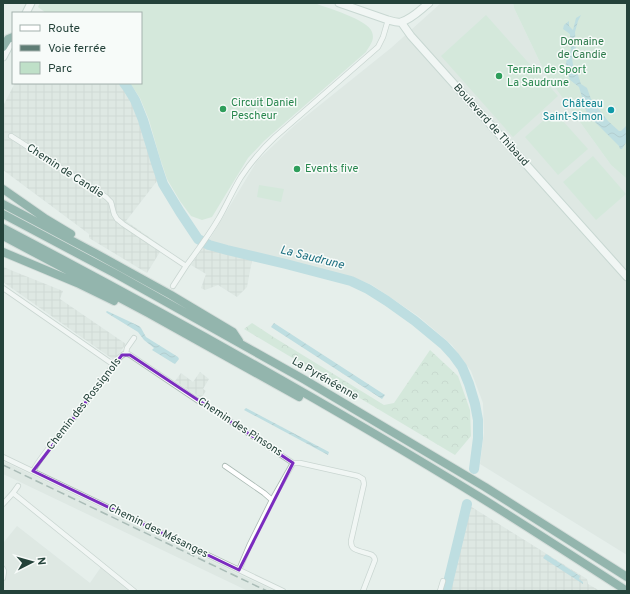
<svg xmlns="http://www.w3.org/2000/svg" width="630" height="594" font-family="Overpass,sans-serif">
<style>
.built{fill:#d4dfda}
.industrial{fill:url(#industrial-grid)}
.forest{fill:url(#forest-crowns)}
.park{fill:#bfe0c8}
.water{fill:url(#water-waves)}
.lines{fill:none;stroke-linecap:round;stroke-linejoin:round}
.river{stroke:#8ec9d4;stroke-width:10}
.street-casing{stroke:#a8b8b2;stroke-width:6}
.secondary-casing{stroke:#a4bbb3;stroke-width:9}
.highway-casing{stroke:#c2cac8;stroke-width:10}
.street{stroke:#fff;stroke-width:4.5}
.secondary{stroke:#fff;stroke-width:7}
.highway{stroke:#2f6f62;stroke-width:8}
.rail{stroke:#5f7d75;stroke-width:1.5;stroke-dasharray:8 4;stroke-linecap:butt}
.marked{fill:none;stroke:#7b2cbf;stroke-width:3;stroke-linejoin:round}
.leisure-dot{fill:#2e9e5b;stroke:#f7fbf9;stroke-width:1.5}
.culture-dot{fill:#0f9aa8;stroke:#f7fbf9;stroke-width:1.5}
.labels{text-anchor:middle;dominant-baseline:central;stroke-width:3;stroke-linejoin:round;paint-order:stroke}
.park-label{font-size:11px;fill:#2d7a4b;stroke:#f7fbf9}
.leisure-label{font-size:11px;fill:#27864d;stroke:#f7fbf9;text-anchor:start}
.culture-label{font-size:11px;fill:#0d838f;stroke:#f7fbf9;text-anchor:end}
.street-label{font-size:11px;fill:#24423a;stroke:#f7fbf9}
.water-label{font-size:12px;font-style:italic;fill:#1c6f80;stroke:#f7fbf9}
</style>
<defs>
<pattern id="industrial-grid" width="8" height="8" patternUnits="userSpaceOnUse"><rect width="8" height="8" fill="#d4dfda"/><path d="M0 4h8M4 0v8" fill="none" stroke="#b6c1bc"/></pattern>
<pattern id="forest-crowns" width="20" height="18" patternUnits="userSpaceOnUse"><rect width="20" height="18" fill="#bfe0c8"/><path d="M2 6a3 3 0 1 1 6 0M12 15a3 3 0 1 1 6 0" fill="none" stroke="#a4c1ad"/></pattern>
<pattern id="water-waves" width="16" height="10" patternUnits="userSpaceOnUse"><rect width="16" height="10" fill="#8ec9d4"/><path d="M0 5q4-4 8 0t8 0" fill="none" stroke="#74a5ad"/></pattern>
</defs>
<rect width="100%" height="100%" fill="#e6efeb"/>
<path class="built" d="M441 3H513L514 8 546 75 611 165 627 179V555L480 464 484 433 483 403 471 371 452 345 418 316 372 285 353 277 208 242 257 161 295 125 391 48Z
M3 461 236 573 275 591H248L18 481 3 474Z
M17 526 90 583 101 567 131 591H3V567L5 564 3 563V541L4 542Z"/>
<path class="industrial" d="M15 83H120L127 91 139 115 157 181 126 221 163 247 147 273 89 238V234L3 170V106Z
M204 246 252 260 247 287 237 297 218 285 205 290 201 288 206 274 191 265Z
M3 267 63 291 60 299 126 344 114 360 3 282Z
M200 372 209 379 203 389 206 391 201 398 175 381 181 373 193 382Z
M470 506 587 579 588 584 600 591H450L464 535Z"/>
<path class="forest" d="M252 323 275 338 384 405 394 403 430 350 458 376 470 410 471 436 455 455 244 329Z"/>
<path class="park" d="M40 3H314C325 7 369 20 372 32 375 40 370 45 366 52L264 141 248 158 212 217 202 220 191 216 180 201 167 179 159 155 149 120 140 98 130 83H141V13H46L38 7Z
M513 3H627V179L611 165 546 75 514 8Z
M486 15 558 96 513 137 441 56Z
M554 111 588 149 558 175 525 137Z
M593 156 626 194 596 220 563 182Z
M259 185 284 189 281 202 257 197Z"/>
<path class="water" d="M581 15 578 21 575 32 576 51 572 58 573 65 578 75 581 84 587 88 591 99 608 121 619 131H621L627 125V141L622 149H620L619 146 587 114 579 87 570 80 566 65 567 56 571 51 570 34 563 29 564 25 569 21V26L573 30 576 18Z
M107 311 139 326 141 328 146 337 178 357 179 359 175 364 173 363 152 350 154 348 144 340 138 332 107 313 106 312Z
M274 323 385 395 382 399 271 327Z
M246 408 329 452 328 455 244 410Z
M546 554 580 576 579 579 583 582V584L543 558Z"/>
<g class="lines">
<path class="river" d="M124 83 127 87 135 100 143 120 157 166 163 184 180 212 198 239 209 245 227 250 286 264 351 281 368 289 387 301 415 321 444 345 454 356 462 367 469 384 475 404 478 420V438L474 469
M446 591 467 504"/>
<defs>
<path id="street" d="M11 136 106 197 111 202 114 214 117 219 123 224 186 266C198 250 209 235 219 218 227 204 233 190 241 177 251 162 262 149 275 137L378 47 383 37 388 20
M173 286 186 266
M3 288 114 365
M126 353 130 355 200 402 212 409 293 463 272 500 250 544 239 570
M3 457 283 591
M293 463H300L358 476 363 479 364 484 351 541C351 544 351 546 353 548 356 551 368 553 372 555L374 557 375 560 363 591
M225 466 264 493 272 500
M33 471C44 451 62 433 76 415 86 402 96 389 106 376 111 368 117 357 126 353L127 348 134 338
M13 493 134 591
M3 504 13 493 18 486
M3 569 4 571 3 578
M440 591 443 581"/>
<path id="secondary" d="M339 3 388 20C392 21 397 23 401 22 412 19 420 10 429 3
M26 13 31 3
M401 22 411 36 627 277
M3 57 13 38"/>
<path id="highway" d="M3 47 8 39 13 37
M3 189 46 219 71 234
M3 204 95 253 171 295 233 332 239 341
M3 214 116 274 305 380 485 487 627 577
M3 228C165 313 327 403 483 499 531 529 579 560 627 591
M3 236 148 313 299 397
M3 252 77 283 114 301"/>
</defs>
<use href="#street" class="street-casing"/>
<use href="#secondary" class="secondary-casing"/>
<use href="#highway" class="highway-casing"/>
<use href="#street" class="street"/>
<use href="#secondary" class="secondary"/>
<use href="#highway" class="highway"/>
<path class="rail" d="M3 465 267 591"/>
</g>
<path d="M0 0H630V594H0ZM122 355H130L293 463 239 570 33 471Z" fill="#e6efeb" fill-opacity=".55" fill-rule="evenodd"/>
<path class="marked" d="M122 355H130L293 463 239 570 33 471Z"/>
<g class="leisure-dot">
<circle cx="499" cy="76" r="4"/>
<circle cx="223" cy="109" r="4"/>
<circle cx="297" cy="169" r="4"/>
</g>
<circle class="culture-dot" cx="611" cy="110" r="4"/>
<g class="labels">
<g class="park-label">
<text x="582" y="42">Domaine<tspan x="582" dy="13">de Candie</tspan></text>
</g>
<g class="leisure-label">
<text x="507" y="70">Terrain de Sport<tspan x="507" dy="13">La Saudrune</tspan></text>
<text x="231" y="103">Circuit Daniel<tspan x="231" dy="13">Pescheur</tspan></text>
<text x="305" y="169">Events five</text>
</g>
<g class="culture-label">
<text x="603" y="104">Château<tspan x="603" dy="13">Saint-Simon</tspan></text>
</g>
<g class="street-label">
<text transform="translate(491 125) rotate(48)">Boulevard de Thibaud</text>
<text transform="translate(65 171) rotate(33)">Chemin de Candie</text>
<text transform="translate(325 379) rotate(30)">La Pyrénéenne</text>
<text transform="translate(84 404) rotate(-52)">Chemin des Rossignols</text>
<text transform="translate(240 427) rotate(33)">Chemin des Pinsons</text>
<text transform="translate(158 531) rotate(26)">Chemin des Mésanges</text>
</g>
<g class="water-label">
<text transform="translate(312 258) rotate(14)">La Saudrune</text>
</g>
</g>
<rect width="630" height="594" fill="none" stroke="#24423a" stroke-width="8"/>
<rect x="12" y="12" width="130" height="72" fill="#f7fbf9" stroke="#a3b1ad"/>
<rect x="20" y="25" width="20" height="6" fill="#ffffff" stroke="#a3b1ad"/>
<text x="48" y="32" font-size="12" fill="#24423a">Route</text>
<rect x="20" y="45" width="20" height="6" fill="#5f7d75" stroke="#a3b1ad"/>
<text x="48" y="52" font-size="12" fill="#24423a">Voie ferrée</text>
<rect x="20" y="62" width="20" height="12" fill="#bfe0c8" stroke="#a3b1ad"/>
<text x="48" y="72" font-size="12" fill="#24423a">Parc</text>
<g transform="translate(32 562) rotate(84)" stroke="#f7fbf9" stroke-width="3" paint-order="stroke">
<path d="M0-3L7 15L0 10L-7 15Z" fill="#24423a"/>
<text y="-6" font-size="11" font-weight="bold" text-anchor="middle" fill="#24423a">N</text>
</g>
</svg>
